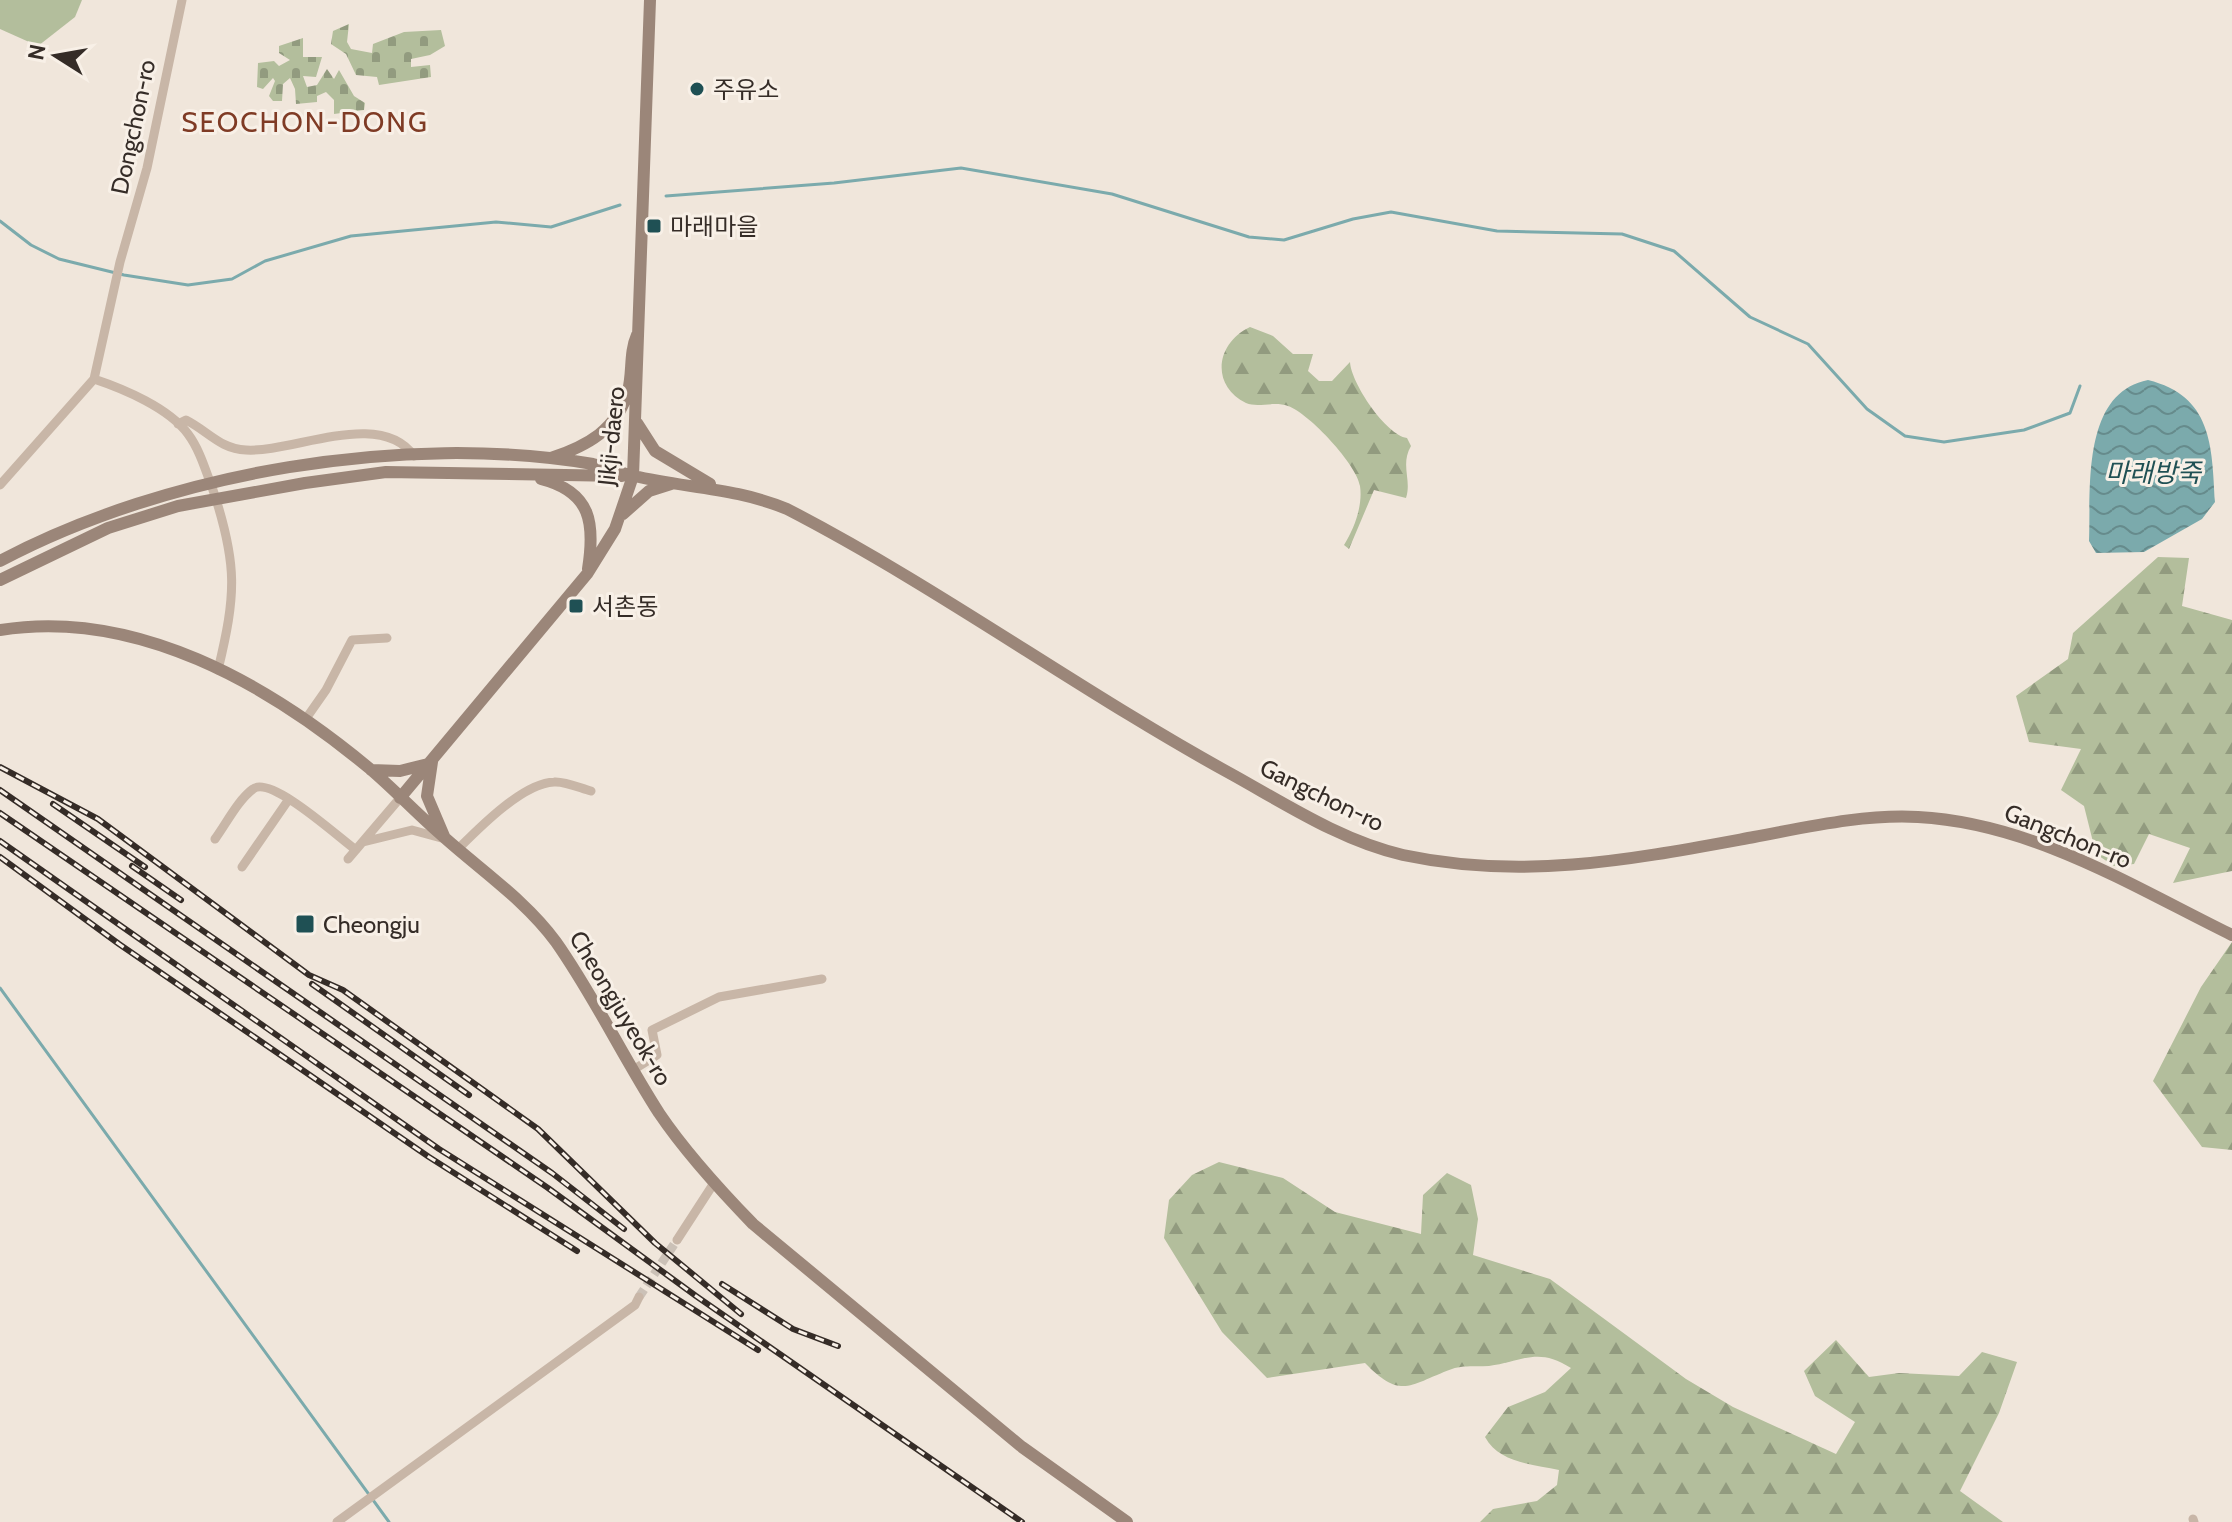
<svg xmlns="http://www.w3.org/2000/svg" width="2232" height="1522" font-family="Cabin,'Noto Sans KR',sans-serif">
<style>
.forest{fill:url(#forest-firs)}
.cemetery{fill:url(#cemetery-stones)}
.park{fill:#b3be9c}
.water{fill:url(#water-waves)}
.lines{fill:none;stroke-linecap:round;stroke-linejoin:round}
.stream{stroke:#7baaac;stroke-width:3}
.street-tunnel{stroke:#cbc1b7;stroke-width:9;stroke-dasharray:9 4.5;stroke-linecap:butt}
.street{stroke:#c8b6a7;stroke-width:9}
.secondary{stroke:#9b8679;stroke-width:12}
.rail-casing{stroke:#352c27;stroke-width:6}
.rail{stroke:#f8f0e7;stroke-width:3;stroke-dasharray:9;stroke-linecap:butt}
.poi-dot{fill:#1f5054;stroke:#f8f0e7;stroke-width:3}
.labels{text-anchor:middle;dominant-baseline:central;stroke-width:6;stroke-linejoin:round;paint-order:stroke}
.poi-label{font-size:24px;fill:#352c27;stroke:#f8f0e7;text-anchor:start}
.street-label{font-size:24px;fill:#352c27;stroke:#f8f0e7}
.water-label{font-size:26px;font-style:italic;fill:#1f5054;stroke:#f8f0e7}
.quarter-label{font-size:28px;letter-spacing:2px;fill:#7f3b25;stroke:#f8f0e7}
</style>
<defs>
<pattern id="forest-firs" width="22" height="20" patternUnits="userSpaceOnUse" patternTransform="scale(2)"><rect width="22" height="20" fill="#b3be9c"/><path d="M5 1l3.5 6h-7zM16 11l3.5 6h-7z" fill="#929b7f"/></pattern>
<pattern id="cemetery-stones" width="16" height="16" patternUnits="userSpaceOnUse" patternTransform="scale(2)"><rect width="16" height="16" fill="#b3be9c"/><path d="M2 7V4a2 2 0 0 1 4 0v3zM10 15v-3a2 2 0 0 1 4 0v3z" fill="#929b7f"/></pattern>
<pattern id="water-waves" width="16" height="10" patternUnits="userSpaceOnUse" patternTransform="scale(2)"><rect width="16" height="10" fill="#7baaac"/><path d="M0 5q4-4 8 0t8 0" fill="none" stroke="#668b8c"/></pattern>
</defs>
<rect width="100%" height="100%" fill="#f0e6db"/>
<path class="forest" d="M1250 327 1273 336 1293 354H1313L1308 371 1319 381H1332L1350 362C1351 383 1386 435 1407 438L1411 446C1400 465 1412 480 1406 498L1374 490 1349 549 1344 545C1354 529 1363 506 1360 486 1357 465 1310 414 1288 406 1274 401 1258 408 1246 403 1210 385 1216 343 1250 327Z
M2158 557 2189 558 2182 606 2232 620V871L2173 883 2190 848 2149 834 2134 864 2114 866 2096 854 2084 806 2061 790 2081 749 2029 742 2016 696 2068 659 2073 633Z
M2232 942V1150L2202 1147 2153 1081 2201 987Z
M1219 1162 1283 1178 1335 1212 1421 1234 1423 1195 1447 1173 1471 1185 1478 1219 1473 1255 1550 1279 1686 1379 1733 1407 1836 1454 1855 1422 1815 1396 1804 1371 1836 1340 1869 1377 1899 1373 1959 1376 1982 1352 2017 1362 1999 1413 1960 1491 2003 1522H1480L1493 1509 1537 1501 1557 1485 1559 1470C1532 1464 1499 1463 1485 1437L1508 1407 1545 1392 1571 1368C1537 1346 1522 1362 1489 1366 1477 1367 1463 1365 1452 1369 1410 1384 1402 1401 1365 1363L1267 1378 1222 1332 1164 1238 1169 1200 1192 1175Z"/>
<path class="cemetery" d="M349 24 347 42 351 49 372 53 373 44 404 32 441 30 445 46 430 55 411 59V67L430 65 431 77 379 85 377 77 356 75 346 54 331 44 333 31Z
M303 38V57H322L316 77 303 76 307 87 317 85 327 69 334 79 339 70 354 96 365 103 364 110 334 114V100L326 92 317 96V102L296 104 295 89 290 78 283 84 282 101H273L269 96 275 81 273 78 263 89 257 87 258 63 274 61 279 66 290 60 279 53V46Z"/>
<path class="park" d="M0 0H82L75 17 38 46 0 29Z"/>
<path class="water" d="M2148 380C2212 396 2212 445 2215 502L2202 519 2144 552 2096 553 2089 541C2091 490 2081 393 2148 380Z"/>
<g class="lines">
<path class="stream" d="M666 196 834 183 961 168 1112 194 1249 237 1284 240 1353 219 1391 212 1497 231 1622 234 1674 251 1750 317 1808 344 1867 409 1905 436 1944 442 2024 430 2070 413 2080 386
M0 221 31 245 59 259 124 275 188 285 232 279 265 261 351 236 496 222 551 227 620 205
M0 988 389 1522"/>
<path class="street-tunnel" d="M639 1297 677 1240"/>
<path class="street" d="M94 379 120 262 147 168 182 0
M94 379C124 389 169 408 188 434 200 450 206 472 213 490 238 565 236 595 218 670
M178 424 186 420C208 431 220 449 246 450 293 453 380 408 414 456
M0 485 94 379
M305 720 326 690 352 640 387 638
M215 839C226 824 238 800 253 789 271 775 339 838 356 850
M363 842 412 830 445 839
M458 849C479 828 523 783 554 782 565 781 580 788 591 791
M348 859 400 798
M242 867 289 799
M633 1070 657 1055 652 1030 719 997 822 979
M677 1240 714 1183
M2193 1519 2194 1522
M337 1522 635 1305 639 1297"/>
<path class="secondary" d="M637 423 655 451 710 484
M551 458C587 446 617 430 628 391 633 372 629 353 637 335
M541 479C592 492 595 524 588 569
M623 514 649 491 671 484
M0 561C168 472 405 432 593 464 607 467 620 473 634 476 686 488 737 488 787 509 940 588 1081 692 1233 775 1287 805 1342 841 1403 855 1525 881 1634 859 1754 837 1808 827 1863 814 1918 817 2032 823 2132 886 2232 935
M0 580 108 528 178 506 305 483 386 472 622 476
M0 630C136 608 268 684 369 768 395 790 419 816 445 838 482 871 526 901 556 942 594 996 623 1057 659 1113 686 1153 720 1190 753 1224L1022 1447 1127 1522
M432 762 427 796 444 836
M371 770 400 771 428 764
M400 798 587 574 615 529 633 476 650 0"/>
<defs>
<path id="rail" d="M0 767 98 819 309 975 343 990 538 1129 655 1243 741 1314
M0 790 552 1173 624 1229
M53 804 145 867
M0 813 548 1188 696 1296 1022 1522
M0 841 439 1149 758 1350
M0 857 119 944 429 1157 577 1251
M132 866 181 900
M312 984 469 1095
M722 1284 793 1329 838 1346"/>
</defs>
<use href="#rail" class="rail-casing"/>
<use href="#rail" class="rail"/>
</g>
<g class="poi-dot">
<circle cx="697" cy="89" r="8"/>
<rect x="646" y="218" width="16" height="16" rx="4"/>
<rect x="568" y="598" width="16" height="16" rx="4"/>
<rect x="295" y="914" width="20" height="20" rx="4"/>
</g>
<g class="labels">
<g class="poi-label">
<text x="713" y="89">주유소</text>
<text x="670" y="226">마래마을</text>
<text x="592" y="606">서촌동</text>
<text x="323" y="924">Cheongju</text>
</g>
<g class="street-label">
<text transform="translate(133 127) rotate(-78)">Dongchon-ro</text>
<text transform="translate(611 436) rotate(-84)">Jikji-daero</text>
<text transform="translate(1322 795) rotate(26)">Gangchon-ro</text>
<text transform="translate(2068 836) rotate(22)">Gangchon-ro</text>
<text transform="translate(621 1008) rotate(59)">Cheongjuyeok-ro</text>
</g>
<g class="water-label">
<text x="2153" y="473">마래방죽</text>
</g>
<g class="quarter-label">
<text x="305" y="122">SEOCHON-DONG</text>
</g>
</g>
<g transform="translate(56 56) rotate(281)" stroke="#f8f0e7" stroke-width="6" paint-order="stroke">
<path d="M0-6L14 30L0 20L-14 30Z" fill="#352c27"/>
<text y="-12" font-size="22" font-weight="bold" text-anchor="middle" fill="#352c27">N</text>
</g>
</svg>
